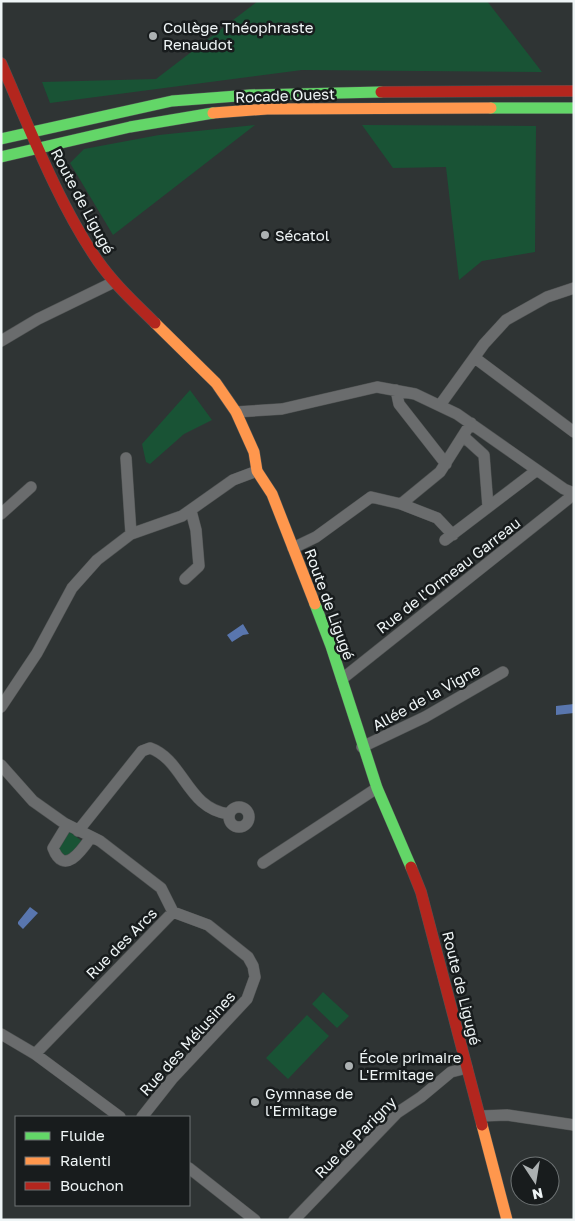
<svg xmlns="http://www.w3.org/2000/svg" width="575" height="1221" font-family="'Golos Text',sans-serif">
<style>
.green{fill:#195335}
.water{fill:#5976ae}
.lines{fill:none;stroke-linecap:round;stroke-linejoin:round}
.street-casing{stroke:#4f5252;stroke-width:12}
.fast-casing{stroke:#4f5252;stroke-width:12}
.slow-casing{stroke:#4f5252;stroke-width:12}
.jam-casing{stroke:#4f5252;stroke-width:12}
.street{stroke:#6a6c6d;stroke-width:11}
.fast{stroke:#63d668;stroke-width:11}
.slow{stroke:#ff974d;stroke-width:11}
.jam{stroke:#b3261e;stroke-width:11}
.poi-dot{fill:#acb1b2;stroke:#181c1d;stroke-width:2}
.labels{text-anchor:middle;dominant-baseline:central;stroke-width:5;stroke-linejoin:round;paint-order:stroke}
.poi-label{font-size:15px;fill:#eff5f6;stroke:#181c1d;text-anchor:start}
.street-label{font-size:15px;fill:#eff5f6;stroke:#181c1d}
</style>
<rect width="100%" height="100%" fill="#2f3434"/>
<path class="green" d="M258 1H487L542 72 302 70 50 103 42 82 156 79Z
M255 125 113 235 70 163 84 149 159 135Z
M362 125 536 126 535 252 482 261 459 280 446 167 393 168Z
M190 390 212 420 184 434 150 464 146 462 142 444Z
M70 832 83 842 82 845 66 857 57 849 65 833Z
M323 992 349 1016 337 1028 312 1004Z
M307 1015 329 1036 288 1079 266 1058Z"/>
<path class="water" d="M243 624 249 634 243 635 232 642 227 635Z
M574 704V713L556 715V706Z
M30 907 38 913 23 929 18 924V922Z"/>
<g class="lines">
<defs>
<path id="street" d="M1 341 38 319 114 282
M475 358 574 432
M396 390 399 404 446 464
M440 405 484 344 506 320 547 297 574 288
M236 412 282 409 377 387 415 394 457 414 564 489 574 493
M463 436 484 455 488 507
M126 458 131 534
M401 504 437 518 453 535
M1 514 31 487
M445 540 537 470
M293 548 316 537 371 497 401 504 440 472 471 423
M185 579 199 566 196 530 191 511
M342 679 568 499 572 493
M1 707 37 653 72 588 97 560 131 534 182 516 233 480 257 471
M362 747 425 717 503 672
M1 765 33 801 64 823 100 841 161 888 173 912 35 1054
M229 817a10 10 0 1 1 20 0a10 10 0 1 1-20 0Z
M67 825 53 848C64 877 82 850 91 837
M78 831 142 751 150 748C184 760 187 809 229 814
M263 863 377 788
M1 1034 35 1054 120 1117
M481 1116 507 1115 574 1125
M142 1117 172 1079 247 999 255 977 253 966 248 957 208 925 173 912
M189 1168 255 1220
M294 1220 397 1113 421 1097 451 1072 467 1068"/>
<path id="fast" d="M491 108H574
M1 139 172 101 250 95 381 92
M1 157 130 127 213 113
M315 604 331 646 377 788 411 867"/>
<path id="slow" d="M213 113 267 109 491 108
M155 323 216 383 236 412 254 452 257 471 272 494 315 604
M482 1125 507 1220"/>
<path id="jam" d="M1 63C29 127 59 205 98 261 114 284 135 303 155 323
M381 92 574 91
M411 867 421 892 482 1125"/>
</defs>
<use href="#street" class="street-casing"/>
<use href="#fast" class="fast-casing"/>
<use href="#slow" class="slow-casing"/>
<use href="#jam" class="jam-casing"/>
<use href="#street" class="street"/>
<use href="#fast" class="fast"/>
<use href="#slow" class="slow"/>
<use href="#jam" class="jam"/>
</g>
<g class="poi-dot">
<circle cx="153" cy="36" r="5"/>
<circle cx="265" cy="235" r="5"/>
<circle cx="349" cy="1066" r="5"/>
<circle cx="255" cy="1102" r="5"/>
</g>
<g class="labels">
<g class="poi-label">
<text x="163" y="27">Collège Théophraste<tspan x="163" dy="17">Renaudot</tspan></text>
<text x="275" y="235">Sécatol</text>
<text x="359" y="1057">École primaire<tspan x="359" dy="17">L'Ermitage</tspan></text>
<text x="265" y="1093">Gymnase de<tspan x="265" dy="17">l'Ermitage</tspan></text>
</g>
<g class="street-label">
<text transform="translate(285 95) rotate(-2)">Rocade Ouest</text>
<text transform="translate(83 201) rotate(62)">Route de Ligugé</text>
<text transform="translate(448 575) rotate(-38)">Rue de l'Ormeau Garreau</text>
<text transform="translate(330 604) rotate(70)">Route de Ligugé</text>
<text transform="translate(426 697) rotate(-29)">Allée de la Vigne</text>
<text transform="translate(121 943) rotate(-45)">Rue des Arcs</text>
<text transform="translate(462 988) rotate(76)">Route de Ligugé</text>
<text transform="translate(187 1043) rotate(-48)">Rue des Mélusines</text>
<text transform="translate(355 1137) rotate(-45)">Rue de Parigny</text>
</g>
</g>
<rect width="575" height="1221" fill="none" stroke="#eff5f6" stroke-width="5"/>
<rect x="15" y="1116" width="175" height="90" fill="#181c1d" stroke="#6e7374"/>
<rect x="25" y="1132" width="25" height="8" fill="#63d668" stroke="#6e7374"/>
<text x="60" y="1141" font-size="15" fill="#eff5f6">Fluide</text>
<rect x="25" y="1157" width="25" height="8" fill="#ff974d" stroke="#6e7374"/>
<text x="60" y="1166" font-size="15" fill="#eff5f6">Ralenti</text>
<rect x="25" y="1182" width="25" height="8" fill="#b3261e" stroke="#6e7374"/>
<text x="60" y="1191" font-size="15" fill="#eff5f6">Bouchon</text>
<g transform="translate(535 1181) rotate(168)"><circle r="24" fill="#181c1d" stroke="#6e7374"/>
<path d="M0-4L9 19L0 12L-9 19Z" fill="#acb1b2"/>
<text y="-8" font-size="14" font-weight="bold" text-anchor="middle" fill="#eff5f6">N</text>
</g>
</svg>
